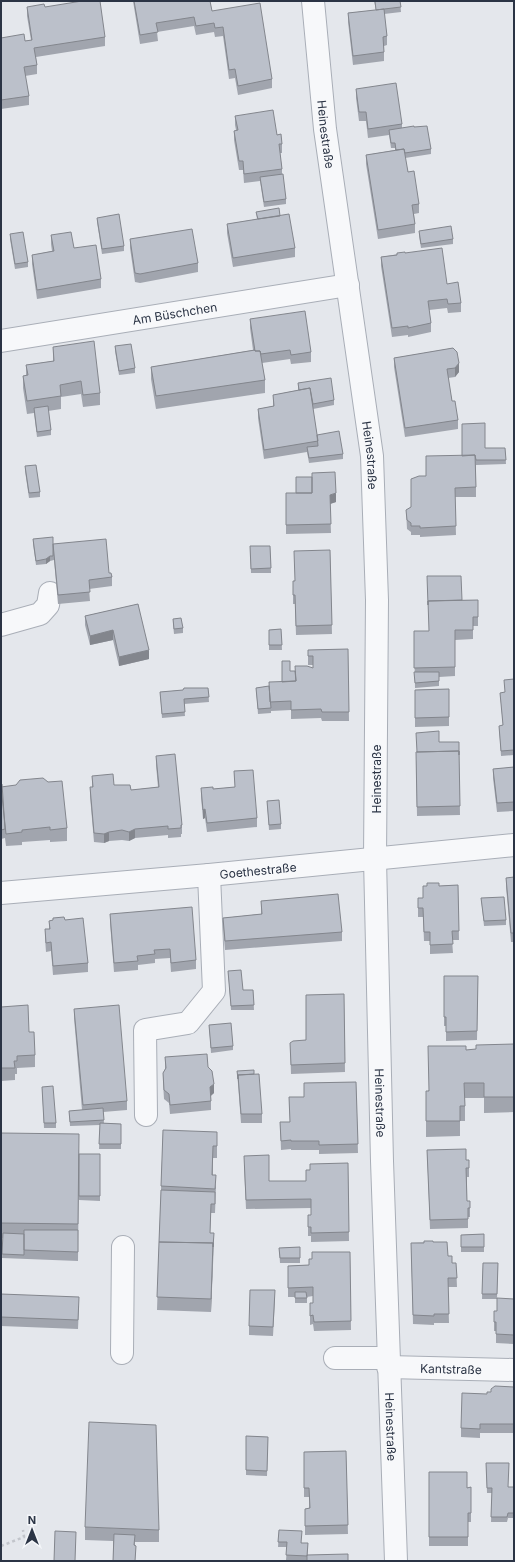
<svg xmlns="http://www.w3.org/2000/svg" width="515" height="1562" font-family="Inter,sans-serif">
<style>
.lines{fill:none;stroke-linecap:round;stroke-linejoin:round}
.minor-casing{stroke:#a9aeb7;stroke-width:24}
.path{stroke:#c2c5cb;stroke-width:2.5;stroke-dasharray:3 3;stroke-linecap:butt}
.minor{stroke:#f7f8fa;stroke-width:22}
.wall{fill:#a1a5ae}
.shaded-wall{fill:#83868d}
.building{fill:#bbc0ca;stroke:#83868d}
.labels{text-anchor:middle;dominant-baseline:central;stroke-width:3.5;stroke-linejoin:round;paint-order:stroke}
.street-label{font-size:12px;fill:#2b3445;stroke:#f4f6f9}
</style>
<rect width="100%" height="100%" fill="#e4e7ec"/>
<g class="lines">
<defs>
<g id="minor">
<path id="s1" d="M313 1 325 129 372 456 377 600 375 859 382 1161 396 1561"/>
<path id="s2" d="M1 341 348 285"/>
<path d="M1 625 40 614 48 605 50 593"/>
<path id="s3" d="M1 893 209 875 514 845"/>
<path d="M146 1115 145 1030 188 1023 214 991 209 875"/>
<path d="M122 1353 123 1247"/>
<path d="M335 1358H388"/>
<path id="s4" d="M388 1367 514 1370"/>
</g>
</defs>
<use href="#minor" class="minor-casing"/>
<path class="path" d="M1 1546 24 1537 23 1530"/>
<use href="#minor" class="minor"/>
</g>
<path class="wall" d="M133 1H210L212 11 272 79V88L238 95 235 78 229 79 223 36 215 37 214 32 196 35 194 26 157 32 158 41 140 44Z
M374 1H400L401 12 384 14 387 36V45L384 46V61L353 65 348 22V13L376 10Z
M27 7H45L105 37V46L36 57 37 65V74L25 76 29 96V105L1 109V38L25 41 31 40 27 16Z
M356 89 402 124V128L414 127 431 149V154L405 158 408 172 419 204V213L414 214 415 224V233L378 239 366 164V155L395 150V148H391L389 135 368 138 366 121H359L356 98Z
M235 116 277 135 282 144V153H280L282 169V174L286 199V204L264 207 260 181 244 183 243 170H239L234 140V131L236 130 235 125Z
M256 212 280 216 295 248V257L233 267 227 233V224L257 219Z
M97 218 124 246V251L102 254 97 222Z
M419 231 453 239V244L421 248 419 236Z
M10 234 28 262V267L15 269 10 239Z
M51 235 74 248 101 279V288L37 299 32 264V255L52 251 51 244Z
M130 239 198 263V272L140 283 135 282 130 248Z
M405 253 447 284 461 303V312L448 313 447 308 429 310 431 323V332L408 337V335L392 337 381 266V257Z
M250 319 311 352V362L291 364 290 359 262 363 265 380V393L156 409 151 379V367L253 350 250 328Z
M115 346 135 368V373L119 375 115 351Z
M53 347 100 393V405L83 407 81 394 61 397V409L48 411 51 430V435L37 437 34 413 27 414 23 388V376L26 375V365L53 361Z
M453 348 459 372 455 377 448 378 452 401 458 420V429L405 437 394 367V358Z
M298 383 334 400V405L313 409 317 435 343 454V459L309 463 307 452 264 459 258 418V409L273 406V395L298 390Z
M485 448H505L506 464 476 465V497H455L456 535 420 537V535H411V532L407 529 406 510 411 507 426 476 462 456Z
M25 466 40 492V497L29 498 25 471Z
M286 493 336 502 330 504 331 533 286 534Z
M33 539 53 544 109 573 112 577V586L89 589 90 601 58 604 54 560 50 561 46 564 36 565 33 544Z
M250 546H270L271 573H251Z
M330 550 332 634 296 635 295 604H293V581H294Z
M462 600H478V626H473V639L455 640V676L439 677V686L415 688 414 631H429Z
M138 604 149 659 119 666 113 640 90 645 85 625V616Z
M173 619 183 628V633L174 634 173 624Z
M281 629 282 650H269V630Z
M348 649 349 721H322L321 718 291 719V710L271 711V713L258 714 256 688 269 686 282 682 295 671 313 668V665H308V650Z
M514 679V755L501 756 499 726H503L500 693 505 692Z
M208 688 209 702 184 704 185 716 162 718 160 692Z
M449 689V726L415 727V690Z
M439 742H459L460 815 417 816 416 761Z
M156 756 182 825V834H181V837L168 838V835L135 838 129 841 122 840 109 841 104 843 94 842 90 796V787H92V776L114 785 131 790 158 787 156 765Z
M514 767V811L497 812 493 778V769Z
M234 771 257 818V827L207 832 205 818 203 819 201 797V788L213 789 235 787Z
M1 785 2 787 67 828V841L50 842V840L22 842V845L6 846 5 838 1 839Z
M267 801 281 824V829L269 830Z
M514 877V942H511L506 887V878Z
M458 885 459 940H452L453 953 430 954V941H424L423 917H418V898H423L439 886Z
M481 898 506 920V925L484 926Z
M261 901 342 932V941L225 950 223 927V918L261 914Z
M110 914 196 960V969L171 972 170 958 155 959V963L138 965V970L114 972 110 923Z
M65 920 88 963V972L53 975 51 951 46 952 45 938V929H49V921Z
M228 971 243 990H253L254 1010H231Z
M444 976H478L477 1040 446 1041V1026H444Z
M344 994 345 1072 291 1074 290 1043 306 1040Z
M1 1007 29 1032 35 1055V1067L17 1068V1074H15V1080L1 1081Z
M74 1009 127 1101V1110L103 1112 104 1123 121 1124V1149H99L100 1125 70 1126 69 1111 82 1110 74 1018Z
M209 1025 233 1046V1050L211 1053Z
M514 1044V1112L484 1113V1098H465V1121H460V1136L426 1137V1091H428L466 1050 476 1049Z
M165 1057 208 1067 214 1093 211 1096V1110L170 1114 169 1103 164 1099 163 1082V1073L165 1069Z
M237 1071 262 1114V1123H241Z
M356 1082 358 1153 319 1154V1150H291V1149L281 1150 280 1122H290L289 1097H304V1083Z
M42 1087 56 1123V1128H44Z
M163 1130 217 1145V1158H213V1175L216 1187 215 1213H211L210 1233 214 1242 211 1312 157 1310Z
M1 1133 79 1150 78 1261 2 1258 3 1238H1Z
M427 1150 466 1160 469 1168V1177H467V1201H470V1217H468V1228L430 1229Z
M79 1154H100V1201L79 1200Z
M348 1163 349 1241 311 1242V1236H308V1215H311V1208L246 1209 244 1165 269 1181H306L310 1170Z
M484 1234V1252H461V1235Z
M433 1242 448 1256 452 1263H456L457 1287H448L449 1323H434V1325L413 1324 411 1243Z
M300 1247V1263H280L279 1248Z
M350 1252 351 1330 314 1331 313 1324 310 1325V1303H313V1296L307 1297V1303H295V1297H288V1266L309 1265 312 1259Z
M483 1263H498L497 1299H482Z
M1 1294 79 1306 78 1329 1 1326Z
M275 1299 273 1336 249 1335V1326Z
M514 1299V1344L496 1343V1331H494V1311H497Z
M514 1387V1433H480V1438L461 1437V1428L487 1394 491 1392Z
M246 1436 268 1437 267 1476 246 1475Z
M346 1451 348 1534 305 1535V1509L309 1508V1497H304V1452Z
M486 1463 508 1487H514V1518H508L507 1522H491L492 1493H487Z
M429 1472 467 1488 471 1487V1522H468V1546H429Z
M85 1527 159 1530V1542H135V1545L136 1546 135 1561H113V1541L85 1540Z
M279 1530 302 1543H308L307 1561 286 1560 287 1547H278Z"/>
<path class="shaded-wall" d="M459 363V372L455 377V368Z
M336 493V502L330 504V495Z
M50 556V561L46 564V559Z
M113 630V640L90 645V636Z
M149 650V659L119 666V657Z
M205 809V818L203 819V810Z
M135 829V838L129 841V832Z
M109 832V841L104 843V834Z
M214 1084V1093L210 1096V1087Z
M214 1233 213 1256 211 1312V1299Z"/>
<path class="building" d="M82 1H100L105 37 34 48 37 65 24 67 29 96 1 100V38L24 34 25 41 32 40 27 7 44 4 45 7Z
M134 1H210L212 11 260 3 272 79 238 86 235 69 229 70 223 27 215 28 214 23 196 26 194 17 156 23 158 32 140 35Z
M375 1H400L401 7 376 10Z
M384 9 387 36 383 37 384 52 353 56 348 13Z
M396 83 402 124 368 129 366 112H359L356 89Z
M273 110 277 135 281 134 282 144H279L282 169 244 174 243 161H239L234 131 238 130 235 116Z
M414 126V127L427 126 431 149 405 153 404 149 396 150 395 143H391L389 130Z
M404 149 408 172 414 171 419 204 412 205 415 224 378 230 366 155Z
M283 174 286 199 264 202 260 177Z
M279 208 280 216 258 219 256 212Z
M119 214 124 246 102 249 97 218Z
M289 214 295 248 233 258 227 224Z
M451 226 453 239 421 244 419 231Z
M192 229 198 263 140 274 135 273 130 239Z
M23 232 28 262 15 264 10 234Z
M71 232 74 248 96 245 101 279 37 290 32 255 54 251 51 235Z
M442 248 447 284 458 282 461 303 448 304 447 299 428 301 431 323 408 328V326L392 328 381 257 397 255V253L405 252V253Z
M305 311 311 352 291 355 290 350 261 354 260 351H255L250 319Z
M94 341 100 393 83 395 81 381 60 385 61 396 27 401 23 376 28 375 26 365 54 361 53 347Z
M131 344 135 368 119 371 115 346Z
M453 348 457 352 459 363 455 368 447 369 452 401H455L458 420 405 428 394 358Z
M255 350V351H260L265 380 156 396 151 367Z
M331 378 334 400 313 404 310 388 299 390 298 383Z
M310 388 318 441 264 450 258 409 274 406 273 395Z
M48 406 51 430 37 432 34 408Z
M485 423V448H505L506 460H476L475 455 462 456V424Z
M339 431 343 454 309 458 307 447 318 446 317 435Z
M475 455 476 487 455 488 456 526 420 528V526H411V523L407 520 406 510 411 507V479L419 476H426V456Z
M36 465 40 492 29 493 25 466Z
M335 472 336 493 330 495 331 524 286 525V493H312V473Z
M296 477H312V493H296Z
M53 537V556H50L46 559 36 561 33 539Z
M106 539 109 573H111L112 577 89 580 90 592 58 595 53 544Z
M250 546H270L271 568 251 569Z
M330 550 332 625 296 626 295 595H293V581H295L294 551Z
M427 576H461L462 600 428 601V605Z
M478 600V617H473V630H455V667L414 668V631H429L428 601Z
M138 604 149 650 119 657 113 630 90 636 85 616Z
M181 618 183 628 174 629 173 619Z
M281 629 282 645H269V630Z
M348 649 349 712H322L321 709 291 710V701L270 702 269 682 296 681 295 666H307L313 668V656H308V650Z
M282 661H290V671H295L296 681 282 682Z
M414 672H439V681L415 683Z
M514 679V750L501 751 499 726 503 725 500 693 505 692 504 680Z
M269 686 271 708 258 709 256 688Z
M184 688H208L209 697 184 699 185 712 162 714 160 692 183 690Z
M449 689V717L415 718V690Z
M439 731V742H459V755V751L417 752 416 733Z
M459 751 460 806 417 807 416 752Z
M175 754 182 825H181V828L168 829V826L135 829 129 832 122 830 109 832 104 834 94 833 90 787H93L92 776 113 774 114 785H130L131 790 159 787 156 756Z
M514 767V802L497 803 493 769Z
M253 770 257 818 207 823 205 809 203 810 201 788 213 787V789L235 787 234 771Z
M43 778 48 782 62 781 67 828 50 830V827L22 830V832L6 834 1 787 16 785 20 780Z
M2 784 5 829 1 830V785Z
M279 800 281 824 269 825 267 801Z
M514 877V933H511L506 878Z
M427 883H439V886L458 885 459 931H452L453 944 430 945V932H424L423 908H418V898H423V886H427Z
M338 894 342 932 225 941 223 918 262 914 261 901Z
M504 897 506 920 484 921 481 898Z
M192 907 196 960 171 963 170 949 154 950 155 954 137 956 138 961 114 963 110 914Z
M64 917 65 920 83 918 88 963 53 966 51 942 46 943 45 929H50L49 921 53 920V918Z
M241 970 243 990H253L254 1005 231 1006 228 971Z
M444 976H478L477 1031 446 1032V1017H444Z
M344 994 345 1063 291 1065 290 1043 293 1041 306 1040V995Z
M28 1005 29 1032H34L35 1055 17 1056V1061H14L15 1068H1V1007Z
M119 1005 127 1101 83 1105 74 1009Z
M231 1023 233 1046 211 1048 209 1025Z
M514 1044V1097H484V1083H464L465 1106H460V1121H426V1091H429L428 1046H466V1050L476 1049V1045Z
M207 1054 208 1067 212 1071 214 1084 210 1087 211 1101 170 1105 169 1094 164 1090 163 1073 166 1068 165 1057Z
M254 1070V1074L238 1075V1079L237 1071Z
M259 1074 262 1114H241L238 1075Z
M356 1082 358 1144 319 1145V1141H291V1140L281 1141 280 1122H290L289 1097H304V1083Z
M53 1086 56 1123H44L42 1087Z
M103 1108 104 1120 70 1122 69 1111Z
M100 1123 121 1124V1144H99Z
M163 1130 217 1132V1146H213L212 1175H216L215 1189 161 1186Z
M1 1133 79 1134 78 1224 1 1223Z
M466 1149V1160H469V1168H466L467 1201H470V1208H468V1219L430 1220 427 1150Z
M79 1154H100V1196H79Z
M269 1155V1181H306V1170H310V1164L348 1163 349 1232 311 1233V1227H308V1215H311V1199L246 1200 244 1156Z
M161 1190 215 1192V1204H211L210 1233H214L213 1247V1243L159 1242Z
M24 1230H78V1252L24 1250Z
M3 1233 24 1234V1255L2 1254Z
M484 1234V1247H461V1235Z
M424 1241H433V1242H447L448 1256H452V1263H456L457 1278H448L449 1314H434V1316L413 1315 411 1243H424Z
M159 1242 213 1243 211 1299 157 1297Z
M300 1247V1258H280L279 1248Z
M312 1252H350L351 1321 314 1322 313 1315 310 1316V1303H313V1287L288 1288V1266L309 1265V1259H312Z
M483 1263H498L497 1294H482Z
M250 1290H275L273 1327 249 1326Z
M295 1292H306L307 1298H295Z
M1 1294 79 1297 78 1320 1 1317Z
M497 1298 514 1299V1335L496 1334V1322H494V1311H497Z
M495 1386 514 1387V1424H480V1429L461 1428 462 1393 487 1394V1392H491V1389Z
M89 1422 156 1425 159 1530 85 1527Z
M246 1436 268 1437 267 1471 246 1470Z
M346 1451 348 1525 305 1526V1509L310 1508 309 1488H304V1452Z
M486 1463H509L508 1487H514V1513H508L507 1517H491L492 1488H487Z
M429 1472H467V1488L471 1487V1513H468V1537H429Z
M279 1530 302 1531 301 1543H308L307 1556 286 1555 287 1542H278Z
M55 1531 76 1532 75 1561H54Z
M114 1534 135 1535 134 1545 136 1546 135 1561H113Z
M348 1554V1561H307V1555Z"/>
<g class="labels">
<g class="street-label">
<text stroke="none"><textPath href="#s1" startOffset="134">Heinestraße</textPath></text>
<text stroke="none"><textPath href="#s2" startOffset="176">Am Büschchen</textPath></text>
<text stroke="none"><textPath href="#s1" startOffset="458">Heinestraße</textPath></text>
<text transform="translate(376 779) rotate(-90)">Heinestraße</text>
<text stroke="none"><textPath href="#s3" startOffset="258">Goethestraße</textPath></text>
<text stroke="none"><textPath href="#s1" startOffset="1106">Heinestraße</textPath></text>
<text stroke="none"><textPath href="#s4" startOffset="63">Kantstraße</textPath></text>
<text stroke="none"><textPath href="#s1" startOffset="1430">Heinestraße</textPath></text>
</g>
</g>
<rect width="515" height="1562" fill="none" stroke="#2b3445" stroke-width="4"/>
<g transform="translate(32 1530)" stroke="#f4f6f9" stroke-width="3" paint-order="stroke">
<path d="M0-3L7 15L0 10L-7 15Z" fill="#2b3445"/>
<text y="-6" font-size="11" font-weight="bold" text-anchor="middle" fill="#2b3445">N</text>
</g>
</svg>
